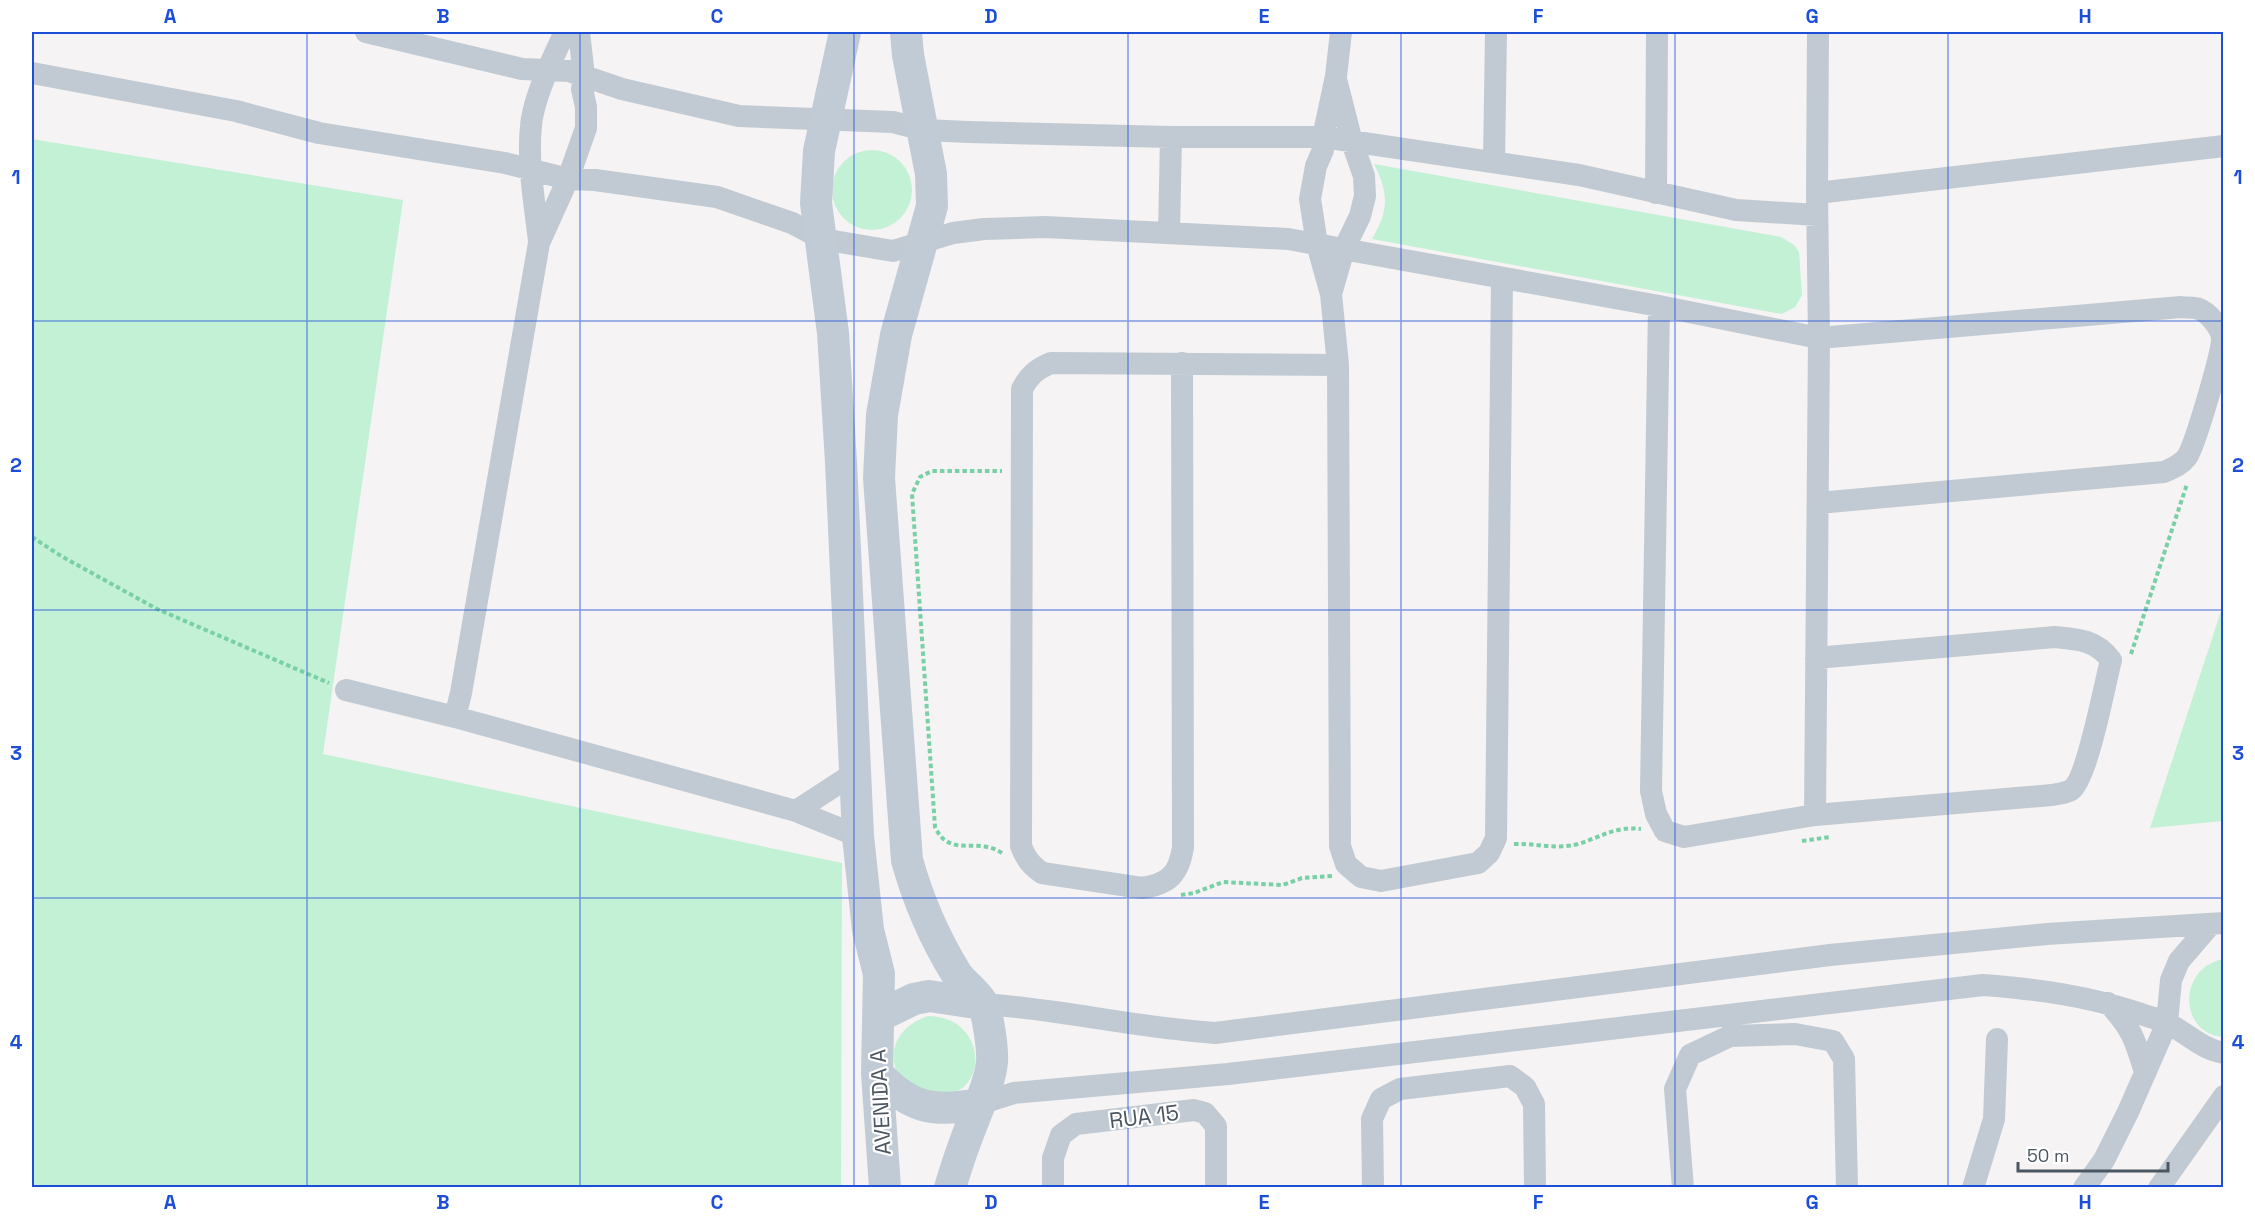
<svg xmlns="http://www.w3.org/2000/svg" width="2255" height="1219" font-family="'Space Grotesk',sans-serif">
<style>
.green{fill:#c3f1d5}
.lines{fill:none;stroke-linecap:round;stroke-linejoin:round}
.path{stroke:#7ad0a6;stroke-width:4;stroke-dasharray:4.5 3;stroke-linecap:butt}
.minor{stroke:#c1cad2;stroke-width:22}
.secondary{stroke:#c1cbd6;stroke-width:32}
.grid{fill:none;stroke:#1d4ed8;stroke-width:1.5;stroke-opacity:0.55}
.labels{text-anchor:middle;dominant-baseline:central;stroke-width:4.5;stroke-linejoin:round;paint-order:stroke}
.street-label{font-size:22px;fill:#4a5661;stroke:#fff}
.neatline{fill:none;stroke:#1d4ed8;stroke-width:2}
.grid-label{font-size:20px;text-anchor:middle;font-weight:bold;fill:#1d4ed8}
</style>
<rect width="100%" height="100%" fill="#f5f3f3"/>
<path class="green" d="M32 139 403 200 323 754 842 863 841 1187H32Z
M832 190a40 40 0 1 1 80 0a40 40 0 1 1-80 0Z
M1374 164 1781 237 1794 245 1799 252 1802 295 1795 307 1782 314 1372 239C1389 210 1389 194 1374 164Z
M2223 605V821L2150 828Z
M2223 959H2224L2223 1037C2178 1033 2178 968 2223 959Z
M928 1016C982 1016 991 1082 949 1095 943 1096 936 1096 930 1097 921 1091 906 1084 899 1075 896 1072 895 1066 894 1062 891 1039 907 1023 928 1016Z"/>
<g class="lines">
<path class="path" d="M32 537 61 556 157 609 329 683
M2131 654 2187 484
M1802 841 1830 837
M1514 844C1536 843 1556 850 1578 844 1602 837 1614 826 1641 829
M1002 853C976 836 950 859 935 827L912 494 920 477 932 471H1002
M1181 895 1194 893 1223 882 1283 885 1302 878 1332 876"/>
<path class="minor" d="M366 32 522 69 569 71 622 89 739 116 893 122 924 130 968 132 1171 137H1323L1579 175 1736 210 1817 215
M1341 32 1336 76 1323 137V150L1316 166 1310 199 1317 244 1331 294 1338 365 1340 846 1346 864 1361 877 1381 881 1478 863 1489 853 1496 838 1502 278
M32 73 236 111 319 133 505 163 568 179 595 180 717 197 792 223 822 239 893 251 953 233 984 229 1045 227 1288 239 1659 306 1819 338 2181 307C2186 308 2194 307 2199 309 2209 313 2220 327 2222 337 2223 351 2195 445 2187 457 2181 465 2173 468 2164 472L1818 503
M1494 162 1496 32
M1656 193 1657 32
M1817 193 2224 146
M1169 233 1171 137
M539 241C535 206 527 161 531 126 533 99 553 57 565 32
M1331 294 1344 249 1360 216 1365 196 1364 176 1352 142 1337 83
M1659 306 1651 791 1656 814 1665 831 1684 837 1815 815 2052 795C2058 794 2066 793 2071 790 2087 780 2105 683 2111 660 2096 640 2078 639 2055 637L1816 658
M1182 363 1183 847C1179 874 1169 884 1142 888L1042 873C1031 865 1026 859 1021 846L1022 389C1029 376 1036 369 1051 363L1338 365
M346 690 455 717 796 811 858 836
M455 717 461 693 539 243 568 179 586 128V107L582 89 584 76 579 32
M796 811 856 772
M1815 815 1819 338 1817 193 1818 32
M2108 1003C2132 1028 2135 1040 2145 1072
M983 1004C1061 1009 1137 1028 1215 1033L1830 955 2047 934 2224 923
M979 1104 1014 1093 1228 1074 1983 985C2037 989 2089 996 2141 1014 2149 1017 2159 1019 2167 1023 2187 1033 2201 1049 2224 1053
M1053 1188V1158L1061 1135 1076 1124 1194 1110 1205 1113 1216 1126V1188
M1373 1188 1372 1119 1381 1099 1400 1089 1510 1076 1525 1087 1534 1104 1535 1188
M1683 1188 1675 1089 1690 1055 1730 1036 1795 1034 1833 1041 1844 1059 1847 1188
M1973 1188 1994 1119 1997 1039
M2084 1188 2104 1160 2128 1112 2167 1023 2171 980 2179 961 2210 925
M2159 1188 2224 1096"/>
<path class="secondary" d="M845 32 819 151 816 203 833 333 841 462 858 836 868 930 879 974 877 1073 885 1188
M906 32 908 55 931 174 932 206 896 335 882 415 879 478 907 860C918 900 934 937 956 973 963 984 977 992 983 1004 988 1015 993 1049 992 1062 990 1082 981 1100 974 1119 965 1141 957 1164 950 1188
M879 1016 914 999 929 996 983 1004
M877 1073C909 1108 933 1113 979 1104"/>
</g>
<path class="grid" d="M307 32V1188M580 32V1188M854 32V1188M1128 32V1188M1401 32V1188M1675 32V1188M1948 32V1188M32 321H2224M32 610H2224M32 898H2224"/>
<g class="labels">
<g class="street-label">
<text transform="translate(880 1102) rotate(-93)">AVENIDA A</text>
<text transform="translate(1144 1116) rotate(-7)">RUA 15</text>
</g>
</g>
<rect width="2255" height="1219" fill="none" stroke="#ffffff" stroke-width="66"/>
<path d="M2018 1162v9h150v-9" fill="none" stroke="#4a5661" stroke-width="3"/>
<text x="2027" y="1162" font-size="18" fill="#4a5661" stroke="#ffffff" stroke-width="4.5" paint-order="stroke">50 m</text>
<rect x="33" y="33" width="2189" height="1153" class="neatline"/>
<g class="grid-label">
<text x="170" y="23">A</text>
<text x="443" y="23">B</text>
<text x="717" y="23">C</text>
<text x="991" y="23">D</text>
<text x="1264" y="23">E</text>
<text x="1538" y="23">F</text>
<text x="1812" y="23">G</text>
<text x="2085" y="23">H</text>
<text x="16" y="184">1</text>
<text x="2238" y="184">1</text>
<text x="16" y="472">2</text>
<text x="2238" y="472">2</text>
<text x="16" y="760">3</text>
<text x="2238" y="760">3</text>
<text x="16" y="1049">4</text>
<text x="2238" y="1049">4</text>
<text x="170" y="1209">A</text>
<text x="443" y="1209">B</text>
<text x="717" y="1209">C</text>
<text x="991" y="1209">D</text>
<text x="1264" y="1209">E</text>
<text x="1538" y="1209">F</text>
<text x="1812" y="1209">G</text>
<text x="2085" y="1209">H</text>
</g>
</svg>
